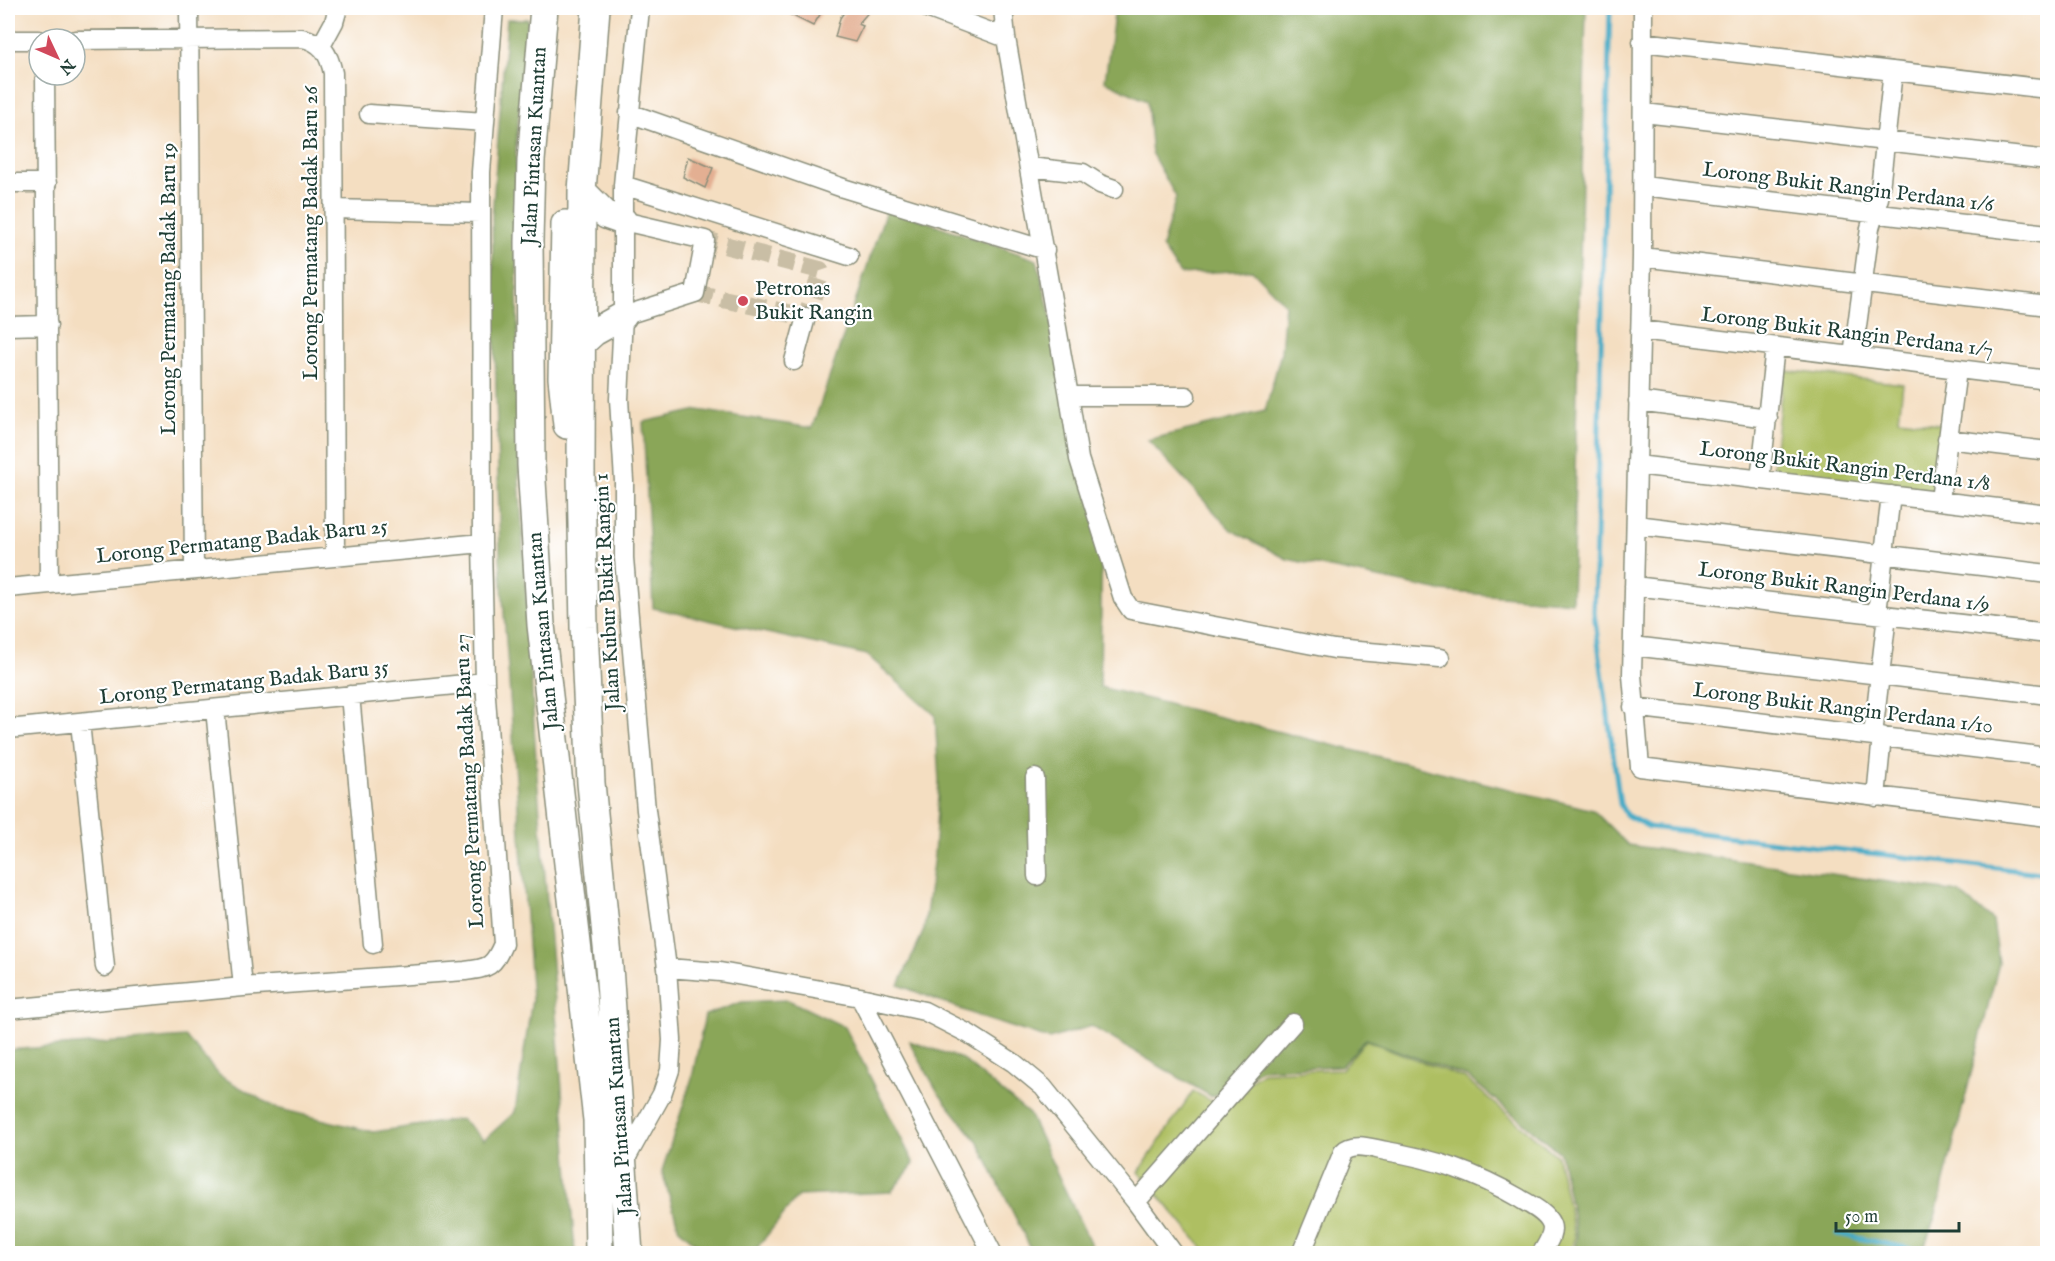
<svg xmlns="http://www.w3.org/2000/svg" width="2055" height="1261" font-family="'IM FELL English',serif">
<style>
.green{fill:#aebf62;stroke:#667e4b;stroke-width:1.5}
.forest{fill:#8aa658;stroke:#547246;stroke-width:1.5}
.lines{fill:none;stroke-linecap:round;stroke-linejoin:round}
.stream{stroke:#47abc6;stroke-width:5}
.building{fill:#e3af92}
.minor-tunnel{stroke:#c9bea5;stroke-width:18;stroke-dasharray:18 9;stroke-linecap:butt}
.minor-casing{stroke:#8a8e7a;stroke-width:21}
.highway-casing{stroke:#8a8e7a;stroke-width:30}
.minor{stroke:#fff;stroke-width:18}
.highway{stroke:#fff;stroke-width:27}
.poi-dot{fill:#d1495b;stroke:#fff;stroke-width:2}
.labels{text-anchor:middle;dominant-baseline:central;stroke-width:4.5;stroke-linejoin:round;paint-order:stroke}
.street-label{font-size:21px;fill:#1f3d34;stroke:#fff}
.poi-label{font-size:21px;fill:#1f3d34;stroke:#fff;text-anchor:start}
</style>
<rect width="100%" height="100%" fill="#fff"/>
<filter id="ink" filterUnits="userSpaceOnUse"><feTurbulence type="fractalNoise" baseFrequency=".0167" numOctaves="2"/><feDisplacementMap in="SourceGraphic" scale="12" xChannelSelector="R" yChannelSelector="G"/><feConvolveMatrix kernelMatrix="1 2 1 2 8 2 1 2 1" color-interpolation-filters="sRGB"/></filter>
<filter id="wash" filterUnits="userSpaceOnUse"><feTurbulence type="fractalNoise" baseFrequency=".008" numOctaves="4" result="noise"/><feDisplacementMap in="SourceGraphic" scale="24" xChannelSelector="R" yChannelSelector="G"/><feGaussianBlur stdDeviation="1.35" result="paint"/><feColorMatrix in="noise" values="0 0 0 0 0 0 0 0 0 0 0 0 0 0 0 0 0 1.4 0 .05"/><feComposite in="paint" operator="in"/></filter>
<g filter="url(#wash)">
<rect width="100%" height="100%" fill="#f4dec1"/>
<path class="green" d="M1784 370 1903 384 1899 419 1947 425 1938 492 1772 473Z
M1366 1040 1466 1079 1557 1156 1575 1237 1569 1254 1207 1253 1139 1172 1193 1091 1215 1103 1263 1072 1342 1069Z"/>
<path class="forest" d="M1115 8H1586L1572 602 1441 591 1287 559 1231 530 1148 440 1265 411 1281 353 1285 304 1252 270 1180 274 1162 247 1176 197 1152 154 1147 101 1105 81Z
M507 19H528L516 144 519 477 537 776 575 1253 8 1254V1050L186 1037 220 1076 276 1108 373 1132 462 1119 484 1140 515 1112 532 999 500 558 492 218Z
M887 208 1037 260 1102 524 1100 687 1593 810 1628 845 1958 892 1993 921 1999 963 1935 1217 1922 1253H1573L1577 1237 1560 1153 1468 1077 1366 1039 1341 1066 1261 1069 1212 1097 1091 1026 1049 1039 986 1019 899 985 924 930 934 855 939 781 935 715 867 655 653 608 643 422 698 410 812 428Z
M788 1000 845 1027 914 1164 891 1192 798 1196 753 1253H707L679 1229 662 1171 692 1078 705 1015 742 1002Z
M909 1041 962 1059 1029 1114 1095 1253H1033L978 1142 939 1094Z"/>
<g class="lines">
<path class="stream" d="M1610 8 1594 613 1620 804 1626 815 1649 827 2048 874
M1838 1234 1936 1254"/>
</g>
<g id="blocks">
<path class="building" d="M777 8H798L821 13 813 26Z
M847 8H872L858 24 863 26 855 42 835 37 840 18Z
M688 157 713 168 705 188 683 177Z"/>
</g>
</g>
<g filter="url(#ink)">
<use href="#blocks" fill-opacity="0" stroke="#8a8e7a" stroke-width="1.5"/>
<g class="lines">
<path class="minor-tunnel" d="M695 293 806 317 821 273 820 270 705 240"/>
<defs>
<path id="minor" d="M189 8 194 569
M927 8 1006 38
M1003 8 1006 38 1069 396H1186
M1643 8 1642 257 1632 675 1640 767 2048 817
M8 40H39
M75 40 302 38C322 42 329 54 333 73L335 556
M1642 42 2048 89
M321 46 334 22 338 8
M45 75 49 584
M629 113 843 188 1045 250
M1644 113 2048 160
M369 114 485 122
M1029 167 1083 173 1100 184 1114 189
M8 183H47
M623 185 849 256
M1643 186 2048 234
M334 209 480 213
M1642 257 2048 306
M623 316 695 293 705 240 623 221
M8 326 48 325
M1640 330 2048 380
M1853 356 1870 228 1879 198 1893 71
M794 361 806 317
M1069 396 1079 459 1123 598 1131 610 1334 649 1440 658
M1638 401 1768 418
M1947 439 2048 451
M1637 465 2048 514
M1760 480 1775 347
M1940 500 1957 370
M1636 525 2048 574
M1634 586 2048 634
M8 588 482 543
M1877 613 1891 495
M1633 646 2048 695
M350 695 373 944
M1633 707 2048 757
M215 709 243 987
M80 722 105 967
M8 729 485 682
M1873 735 1887 615
M1035 778 1037 876
M1876 797 1882 736
M667 968 720 972 860 997 924 1011 969 1034 1014 1063 1043 1087 1136 1202 1174 1254
M860 997 993 1254
M8 1009 243 987 465 971C489 968 493 967 503 944L485 682 482 543 481 172 494 8
M624 1162 662 1094 670 1070 672 1040 667 968 646 810 630 628 624 558V481L619 399 623 316V185L640 8
M1136 1202 1293 1023
M1301 1254 1343 1152C1353 1141 1374 1149 1386 1151 1435 1159 1476 1173 1519 1198 1530 1205 1546 1212 1551 1224 1555 1234 1546 1245 1541 1254"/>
<path id="highway" d="M544 8 531 161 529 241 531 465 541 625 597 1120 599 1254
M596 8 582 191 581 473 584 627 591 783 609 967 629 1254
M582 191 606 215 623 221
M565 224 562 378 567 425
M582 343 594 332 623 316"/>
</defs>
<use href="#minor" class="minor-casing"/>
<use href="#highway" class="highway-casing"/>
<use href="#minor" class="minor"/>
<use href="#highway" class="highway"/>
</g>
</g>
<circle class="poi-dot" cx="743" cy="301" r="6"/>
<g class="labels">
<g class="street-label">
<text transform="translate(535 146) rotate(-87)">Jalan Pintasan Kuantan</text>
<text transform="translate(1848 188) rotate(7)">Lorong Bukit Rangin Perdana 1/6</text>
<text transform="translate(311 233) rotate(-90)">Lorong Permatang Badak Baru 26</text>
<text transform="translate(169 289) rotate(-90)">Lorong Permatang Badak Baru 19</text>
<text transform="translate(1847 333) rotate(7)">Lorong Bukit Rangin Perdana 1/7</text>
<text transform="translate(1845 467) rotate(7)">Lorong Bukit Rangin Perdana 1/8</text>
<text transform="translate(242 542) rotate(-6)">Lorong Permatang Badak Baru 25</text>
<text transform="translate(1844 588) rotate(7)">Lorong Bukit Rangin Perdana 1/9</text>
<text transform="translate(608 592) rotate(-93)">Jalan Kubur Bukit Rangin 1</text>
<text transform="translate(544 631) rotate(-95)">Jalan Pintasan Kuantan</text>
<text transform="translate(244 683) rotate(-6)">Lorong Permatang Badak Baru 35</text>
<text transform="translate(1843 709) rotate(7)">Lorong Bukit Rangin Perdana 1/10</text>
<text transform="translate(470 781) rotate(-93)">Lorong Permatang Badak Baru 27</text>
<text transform="translate(620 1116) rotate(-94)">Jalan Pintasan Kuantan</text>
</g>
<g class="poi-label">
<text x="755" y="289">Petronas<tspan x="755" dy="24">Bukit Rangin</tspan></text>
</g>
</g>
<rect width="2055" height="1261" fill="none" stroke="#fff" stroke-width="30"/>
<g transform="translate(57 57) rotate(134)"><circle r="28" fill="#ffffff" stroke="#a5b1ae" stroke-width="1.5"/>
<path d="M0-4.5L10 22L0 15L-10 22Z" fill="#d1495b"/>
<text y="-9" font-size="16" font-weight="bold" text-anchor="middle" fill="#1f3d34">N</text>
</g>
<path d="M1836 1222v9h123v-9" fill="none" stroke="#1f3d34" stroke-width="3"/>
<text x="1845" y="1222" font-size="18" fill="#1f3d34" stroke="#ffffff" stroke-width="4.5" paint-order="stroke">50 m</text>
</svg>
